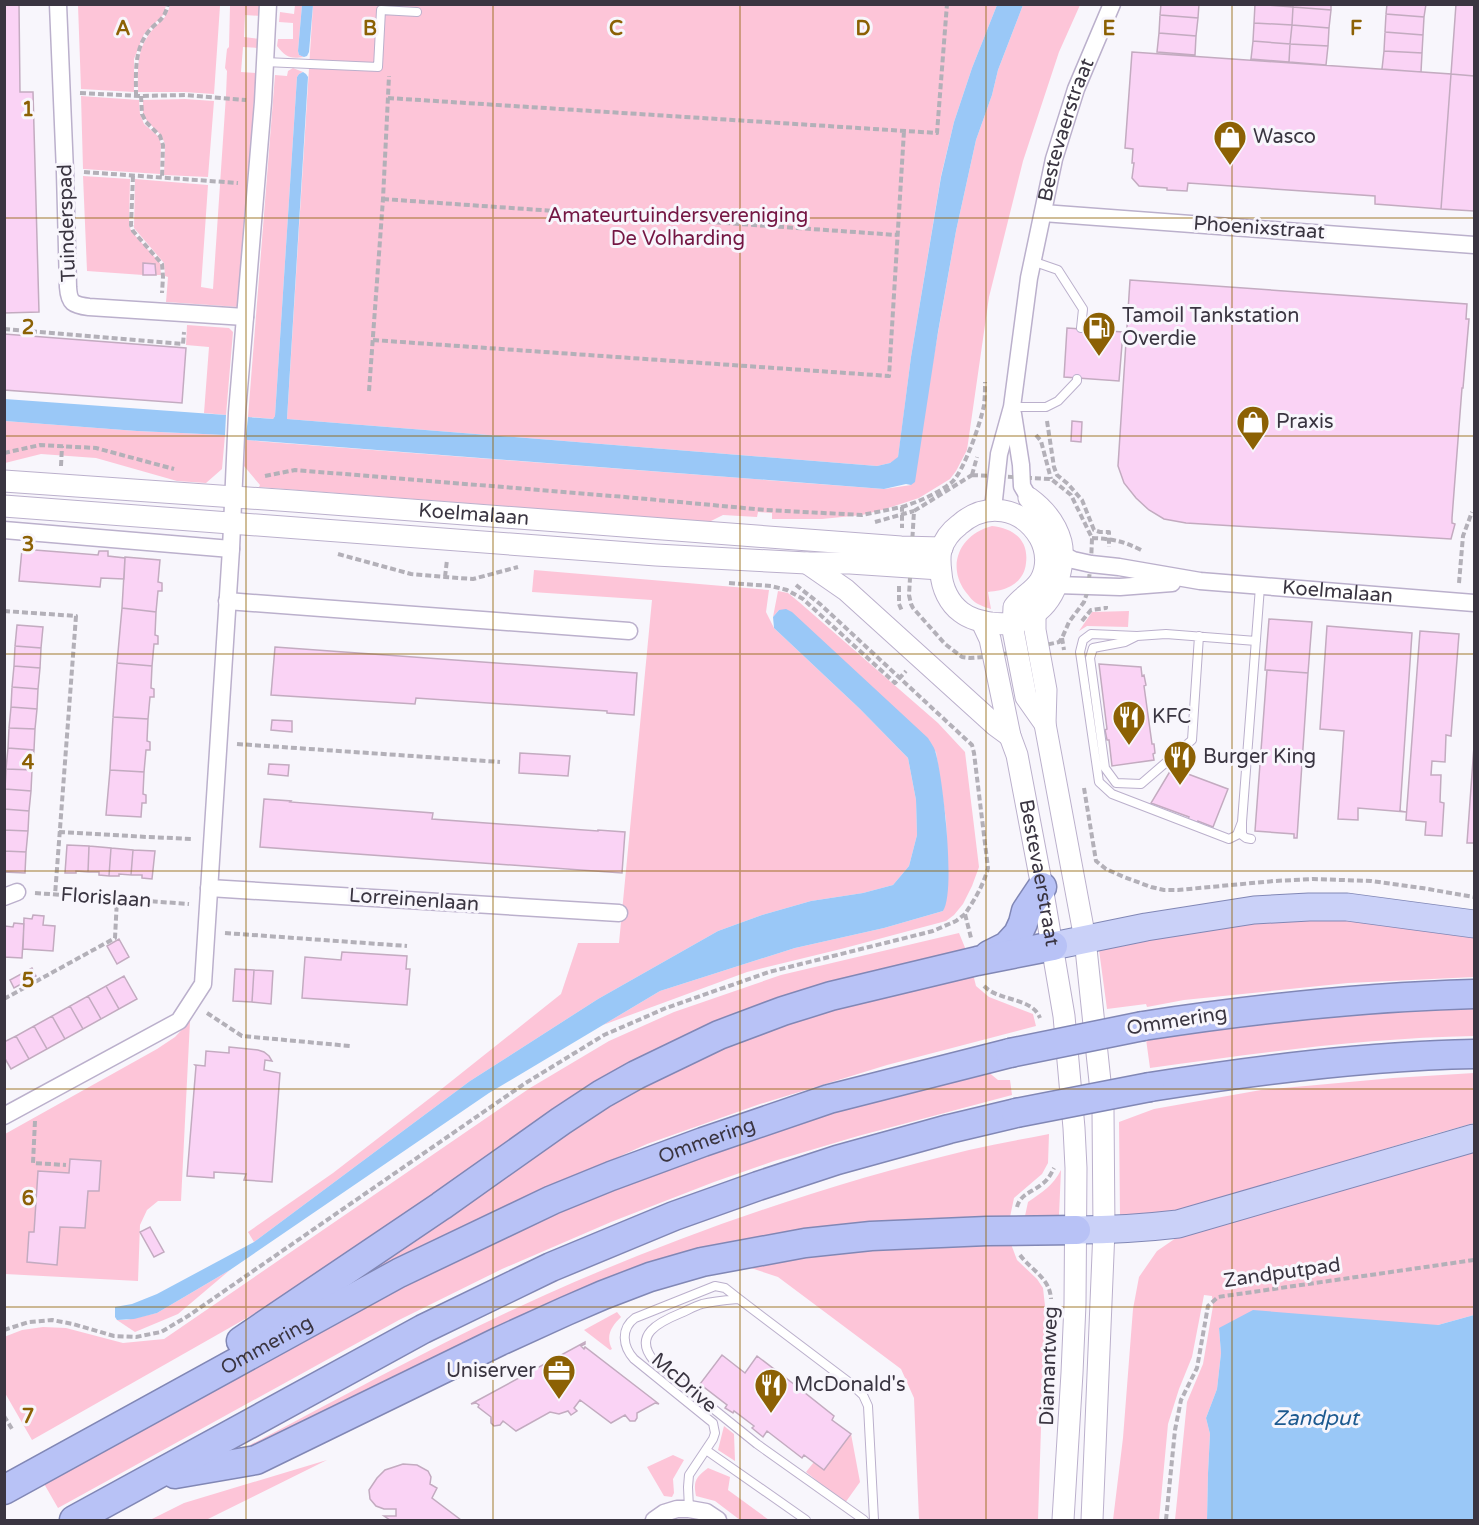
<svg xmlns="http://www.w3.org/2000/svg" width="1479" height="1525" font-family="'Varela Round',sans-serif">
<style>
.green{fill:#fdc5d8}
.water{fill:#9ac8f7}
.building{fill:#fad3f5;stroke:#c3abc0;stroke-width:1.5}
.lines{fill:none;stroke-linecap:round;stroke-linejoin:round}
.service-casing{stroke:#bbb0cc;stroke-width:10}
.minor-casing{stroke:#bbb0cc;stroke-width:19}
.tertiary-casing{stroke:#bbb0cc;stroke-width:23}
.primary-casing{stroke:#8187b5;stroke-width:29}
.trunk-casing{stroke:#8187b5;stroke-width:31}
.path{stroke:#b3b0b8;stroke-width:4;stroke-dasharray:6 3;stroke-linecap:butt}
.service{stroke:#fff;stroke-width:8}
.minor{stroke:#fff;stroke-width:16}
.tertiary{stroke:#fff;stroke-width:21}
.primary{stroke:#cad1f8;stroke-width:27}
.trunk{stroke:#b8c2f6;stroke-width:28}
.trunk-bridge-casing{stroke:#8187b5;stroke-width:31;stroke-linecap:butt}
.trunk-bridge{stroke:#b8c2f6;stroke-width:28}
.grid{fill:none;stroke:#8c6104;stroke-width:1.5;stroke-opacity:0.55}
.labels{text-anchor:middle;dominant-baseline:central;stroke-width:6;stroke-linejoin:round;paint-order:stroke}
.street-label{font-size:20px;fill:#3a3541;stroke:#f8f6fc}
.poi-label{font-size:20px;fill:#3a3541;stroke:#f8f6fc;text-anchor:start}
.park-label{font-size:20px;fill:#741643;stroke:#f8f6fc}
.water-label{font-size:21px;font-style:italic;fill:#1d5a90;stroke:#f8f6fc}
.grid-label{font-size:20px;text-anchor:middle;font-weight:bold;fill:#8c6104;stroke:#f8f6fc;stroke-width:6;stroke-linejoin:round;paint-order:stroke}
</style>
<rect width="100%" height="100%" fill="#f8f6fc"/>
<path class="green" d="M78 5H166L164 14 144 34 134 59V92L81 89Z
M170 5H261V16L245 15 244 37 259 39 258 48 243 47 241 72 256 73 239 307 166 302 168 277 165 276 164 263 134 228 135 179 208 185 201 287 213 289 226 95 227 71 225 68 227 49 229 47 230 6H220L214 94 184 92H138C138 72 136 53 148 36 157 21 165 24 170 5Z
M295 5H302L298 51 299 55 304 57C289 59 286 57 277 46L278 39H293V23L279 22 280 12 294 14Z
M313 5H997L972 68 954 122 941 176 911 357 898 458 890 463 877 466 287 419Z
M1023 5H1080L1059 52 1023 161 989 297 967 450 956 471 950 479 919 498 882 510 862 515 822 519H772V513L758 512 757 517 723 515 709 522 259 487 260 485 244 466 246 436 247 440 268 442 884 489 911 485 956 231 976 140 992 95 998 70Z
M293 68 303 72 299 74 297 77 275 416 273 419 252 417V418L248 417 275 75 287 76 288 71Z
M81 96 139 100 140 114 144 124 158 136 161 144 160 174 83 169Z
M185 99 214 101 208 177 164 175 165 144 161 135 147 121 143 114V100Z
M83 176 130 179 129 226 132 232 160 263 161 275H156L155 264 144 263 143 275 87 271Z
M187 325 229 328 233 332 226 415 204 413 209 347 186 345Z
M5 421 137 431 225 435 222 469 206 483 177 481 96 458 41 454 5 463Z
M992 526C1013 528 1029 540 1026 563 1025 573 1020 581 1011 586 1004 590 996 591 988 592L991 609C987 608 982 606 978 604 973 602 969 596 965 591 946 564 961 534 992 526Z
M534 570 769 590 766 612 774 628 860 709 908 758 916 800 917 835 909 866 893 885 863 893 811 901 762 915 718 931 598 999 470 1081 254 1242 248 1232 333 1173 434 1095 561 994 578 943H619L652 600 532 592Z
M778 591 788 593 799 602 938 723 965 752 979 867 972 886 963 904 954 915 946 921 841 949 747 972 603 1025 660 991 795 948 884 928 943 911 948 877 946 820 936 752 779 610 773 617Z
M1129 611 1128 627 1087 626 1079 631 1092 612Z
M1327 919 1414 928 1474 937V977L1348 983 1184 1000 1147 1007 1146 1004 1107 1009 1099 950 1107 942 1250 921Z
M959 933 968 955 713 1027 335 1268 32 1440 5 1393 4 1337 22 1330 43 1327 66 1328 123 1343 164 1339 530 1088 609 1041 674 1012 781 975Z
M972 970 976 986 989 997 1033 1014 1036 1026 887 1065 760 1104 647 1144 526 1199 358 1281 353 1273 576 1119 713 1044Z
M1474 1007V1036C1366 1038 1257 1053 1150 1068L1146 1039 1345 1014Z
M190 1021 181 1201H158L147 1210 140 1225 138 1281 5 1274V1134L157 1049 175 1037Z
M987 1071 998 1080H1010L1012 1095 858 1136 774 1161 714 1182 611 1222 502 1269 399 1320 58 1508 43 1482 433 1270 569 1206 668 1167 811 1119Z
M1474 1073V1123L1431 1135 1180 1211 1120 1217 1119 1122 1154 1109 1261 1090 1393 1078Z
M1049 1134 1048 1163 1042 1174 1014 1198 1010 1217 748 1242 253 1452 250 1445C348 1394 444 1340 545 1295 681 1234 824 1185 969 1150 996 1144 1023 1139 1049 1134Z
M1474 1149V1315L1438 1325 1219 1328 1221 1353 1217 1389 1206 1418 1210 1434 1208 1473 1207 1520H1175L1187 1402 1203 1364 1213 1306 1212 1296 1204 1295 1192 1357 1179 1389 1168 1424 1159 1520H1113L1123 1438 1133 1309 1139 1277 1157 1251 1176 1238Z
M1061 1170 1059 1215 1025 1216 1028 1202C1042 1192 1053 1186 1061 1170Z
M986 1244H1011L1017 1260 1037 1279 1043 1288 1045 1306 1038 1520H919L914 1398 901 1369 778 1277 733 1262C817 1253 902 1248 986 1244Z
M230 1270 178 1314 135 1332 117 1320H126L157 1313Z
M617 1312 621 1317C612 1326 605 1335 612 1349L610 1350 584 1330Z
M724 1426 734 1434 735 1461 718 1450Z
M851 1434 860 1482 845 1503 806 1472 814 1462 824 1469Z
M673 1455 684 1460 673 1479 674 1493 672 1497 664 1496 647 1467Z
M327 1460 206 1520H150L184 1503Z
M708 1468 730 1477 728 1490 769 1520H740L715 1501 696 1496C693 1481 696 1477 708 1468Z"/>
<path class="water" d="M302 5H313L309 52 307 56 304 57 299 55 298 51Z
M997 5H1023L998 70 992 95 976 140 956 231 938 332 915 482 911 485 906 484 884 489 247 440 246 436 248 417 273 419 275 416 297 77 299 74 303 72 306 74 308 77 287 419 877 466 890 463 898 457 911 357 941 177 954 122 972 68Z
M5 399 226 415 225 435 137 431 5 421Z
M786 609 792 612 928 738C931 743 935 748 936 754 943 780 956 892 943 911L884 928 795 948 660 991 489 1093 230 1270 157 1313 134 1319 117 1320 115 1317V1307L132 1304 157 1294 254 1242 470 1081 598 999 718 931 762 915 811 901 863 893 893 885 909 866 917 835 916 800 908 758 860 709 774 628 773 617 779 610Z
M1253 1310 1438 1325 1474 1315V1520H1207L1208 1473 1210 1434 1206 1418 1217 1389 1221 1353 1219 1328Z"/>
<path class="building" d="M4 4H19L20 92H33L39 312 4 313Z
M1161 4H1199L1198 18 1160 15Z
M1255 4 1293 7 1292 25 1254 23Z
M1293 4H1331V10L1293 7Z
M1387 4H1426L1424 17 1386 14Z
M1456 4H1474V76L1451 74Z
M1293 7 1331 10 1329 28 1292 25Z
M1386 14 1424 17 1423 35 1385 32Z
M1160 15 1198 18 1196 36 1159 33Z
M1254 23 1292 25 1290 44 1253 41Z
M1292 25 1329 28 1328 46 1290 44Z
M1385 32 1423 35 1422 53 1384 51Z
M1159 33 1196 36 1195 55 1157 52Z
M1253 41 1290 44 1289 62 1251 59Z
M1290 44 1328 46 1326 65 1289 62Z
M1384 51 1422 53 1421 72 1382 69Z
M1132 52 1451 74 1441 209 1375 204V196L1188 183 1187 191 1167 190V188L1139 186 1132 178 1134 163H1132L1133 149 1125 148Z
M1451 74 1474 76V211L1441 209Z
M143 263 155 264 156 275H143Z
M1130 280 1467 304 1466 319H1469L1463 388H1462L1452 518V523L1455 524 1451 539 1186 523 1164 519 1149 510 1136 498 1124 483 1118 466Z
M1067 328 1123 332 1119 381 1064 377Z
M4 334 186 348 182 403 4 390Z
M1072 421 1082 422 1081 442 1071 441Z
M22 549 98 555 99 551H108V556L125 558 124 579 101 578 100 587 19 581Z
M125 557 160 560 158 582 162 583V591H158L156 612 122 608Z
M122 608 156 612 155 635 158 636V644H154L152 666 117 663Z
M1269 619 1312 622 1308 673 1265 670Z
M17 625 43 627 41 648 15 646Z
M1327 626 1412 633 1400 811 1406 812 1358 808V820L1338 819 1344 731 1320 729Z
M1420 631 1459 634 1451 736 1446 735 1445 762 1432 761 1431 775H1441L1440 802 1444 803 1442 836 1425 835 1426 822 1406 820Z
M15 646 41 648 40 668 14 666Z
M275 647 637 673 634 715 607 713V711L416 698 415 704 271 695Z
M117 663 152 666 151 688 154 689V697H150L148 719 113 717Z
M1099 664 1141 667 1142 676 1144 675 1146 685 1144 686 1152 744H1154L1155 753 1153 754 1154 760 1112 766 1109 740H1107L1105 730 1107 729Z
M14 666 40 668 38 689 12 687Z
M1267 670 1308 673 1297 838H1294V834L1255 831Z
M12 687 38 689 37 709 11 707Z
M11 707 37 709 35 729 9 728Z
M113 717 148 719 147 741 150 742V750H146L144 772 110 770Z
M272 720 292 721V732L271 730Z
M9 728 35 729 34 750 8 748Z
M1474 746V843H1467Z
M8 748 34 750 32 770 6 769Z
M520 753 570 756 568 776 519 773Z
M269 764 289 765 288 776 268 774Z
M1172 768 1228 789 1213 827 1198 821V823L1188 819 1189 817 1151 803Z
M6 769 32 770 31 791 5 789Z
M110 770 144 772 143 794 146 795V803H142L141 817 106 815Z
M5 789 31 791 29 811 4 809Z
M264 799 291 801 290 802 433 813 432 819 598 831V830L625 832 622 873 260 847Z
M4 809 29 811 28 831 4 830Z
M4 830 28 831 26 852 4 851Z
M67 845 89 846 88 872 76 871V873H65Z
M89 846 111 848 109 876 99 875V872H88Z
M111 848 133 850 131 875 119 874V876H109Z
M133 850 155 851 152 879 142 878V875H131Z
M4 851 26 852 25 873 4 872Z
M33 915 44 916 43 925 55 926 53 951 23 949 24 918 32 919Z
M14 923 24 924 22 958 4 957 5 926 13 927Z
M119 939 129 957 117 964 107 946Z
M342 952 407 956 406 969H410L407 1005 302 998 305 957 341 960Z
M32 968 36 976 25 982 21 974Z
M235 969 254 970 252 1002 233 1001Z
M254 970 273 971 271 1004 252 1002Z
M21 974 25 982 14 988 10 980Z
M124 976 137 999 119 1009 106 986Z
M106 986 119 1009 101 1019 88 996Z
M88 996 101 1019 83 1029 70 1006Z
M70 1006 83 1029 65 1039 52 1016Z
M52 1016 65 1039 47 1049 34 1026Z
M34 1026 47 1049 29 1059 16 1036Z
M16 1036 29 1059 11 1069 4 1057V1042Z
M229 1047 258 1050 264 1052 269 1056 272 1061 265 1060 264 1070 280 1073 272 1182 244 1180 246 1174 214 1172V1178L187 1176 196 1066 195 1065 205 1066 206 1051 229 1053Z
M70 1159 101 1161 99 1191H88L85 1228 60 1227 57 1265 27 1262 29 1232H34L38 1171 69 1173Z
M150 1227 164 1252 154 1257 140 1232Z
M585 1342V1344L581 1346 584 1349 585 1347 659 1404 655 1403 637 1413V1418L635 1421H630L625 1415 611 1423 580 1400 574 1408 577 1411 571 1415 568 1411 559 1414 550 1412 516 1431 503 1421 500 1425 494 1426 491 1423V1417L478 1407 479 1405 476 1403 471 1404Z
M722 1355 745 1373 757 1356 795 1385 797 1382 806 1389 804 1392 834 1416 832 1420 851 1434 824 1470 804 1455 802 1458 767 1431 763 1437 752 1428 754 1426 734 1411 733 1413 725 1408 727 1405 700 1384Z
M403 1464 417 1465 428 1471 431 1477 430 1484 437 1488 432 1498 461 1520H390L384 1516H396V1509H384L376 1506 370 1499 369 1490 377 1478 385 1470Z"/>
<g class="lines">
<defs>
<path id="service" d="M265 62 378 67 381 10 417 12
M1032 261 1058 270 1083 309 1081 328
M1012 407H1046L1058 401 1077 381V379
M1137 636 1091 634 1083 640 1080 652 1099 782 1112 794 1229 839 1237 835 1242 822
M1199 636 1192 740 1141 784 1116 783 1105 768 1090 658 1093 648 1125 642 1137 636 1166 634 1256 641
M1251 839 1246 838 1242 835V822L1260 587
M739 1299C727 1300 714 1301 702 1304 695 1306 688 1310 681 1313 659 1322 632 1335 654 1361L757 1444 864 1520
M706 1450 806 1520
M689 1509 688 1487 689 1475 713 1439 715 1433 713 1423 634 1359C623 1347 620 1329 635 1318L715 1286 725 1288 739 1299 850 1383 863 1395 868 1406 874 1520"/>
<g id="minor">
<path d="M58 4 65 172 68 287C69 303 73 305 89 307L245 317"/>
<path d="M1043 213 1474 245"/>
<path d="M1013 414 1021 465 1022 486 1029 498"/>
<path id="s1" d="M993 509 999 454 1012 407 1029 278 1054 159 1076 89 1112 4"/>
<path d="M4 530 231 549"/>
<path id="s2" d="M1063 555 1073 560 1091 564 1119 567 1200 581 1474 603"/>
<path d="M1057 585 1120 587 1172 583"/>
<path d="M227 601 629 631"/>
<path d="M209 888 619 913"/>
<path d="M4 897 17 892"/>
<path d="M4 1116 179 1021 203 984 231 549 237 413 263 102 268 4"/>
<path d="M654 1520 664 1513 677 1509H689L706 1512 718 1520"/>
</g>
<g id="tertiary">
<path id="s3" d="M4 481 293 501 901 547 942 548"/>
<path d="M1029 498C1044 509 1056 523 1061 542 1064 554 1062 565 1059 577 1050 610 1024 628 991 623 980 621 970 619 961 612 949 603 942 588 941 573 940 565 939 558 941 550 944 540 951 531 959 525 986 501 1022 507 1040 538 1047 551 1048 568 1040 581 1033 592 1021 597 1014 607L1013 630 1026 697 1045 724"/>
<path d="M4 506 656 555 807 563H850L940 569"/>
<path d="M807 563 846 590 995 725 1010 736"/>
<path d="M1035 614V630L1046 690 1045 724 1085 939 1103 1110 1104 1230 1092 1520"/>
<path id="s4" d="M982 622 990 639 1010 736 1017 755 1042 887 1064 1016 1074 1128 1076 1168 1075 1304 1072 1373 1063 1520"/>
</g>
<path id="primary" d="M1053 946 1146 927 1254 910 1309 907H1347L1474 924
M1076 1230C1110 1230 1144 1228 1178 1224L1474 1138"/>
<g id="trunk">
<path d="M989 955 1007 946 1018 934 1023 923 1026 911 1042 887"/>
<path d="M1143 1026C1253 1009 1363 997 1474 994"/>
<path d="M1150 1087C1257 1070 1366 1056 1474 1054"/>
<path d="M241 1341 441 1206 561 1121 602 1094 636 1075 719 1035 783 1011 831 996 977 961 1053 946"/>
<path d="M175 1474 256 1460 500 1341 566 1311 603 1295 650 1277 702 1262 805 1243 871 1236 987 1231 1076 1230"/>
<path id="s5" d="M4 1490 399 1273 552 1200 611 1176 703 1142 829 1099 1010 1053"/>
<path d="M74 1520 423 1329 551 1267 674 1216 758 1186 837 1160 949 1129 1016 1113"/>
</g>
</defs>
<use href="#service" class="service-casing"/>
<use href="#minor" class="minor-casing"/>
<use href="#tertiary" class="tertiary-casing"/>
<use href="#primary" class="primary-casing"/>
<use href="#trunk" class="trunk-casing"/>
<path class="path" d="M80 93 141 96 185 95 246 100
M136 96C136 75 134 53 146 35 155 21 164 23 168 4
M141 96 142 114 146 122 160 136 163 145 162 178
M388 98 937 133 947 4
M84 172 238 183
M133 176 131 225 133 231 162 264 163 277 162 293
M383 199 897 235
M4 329 183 344 184 332
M373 340 889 376 904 131
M369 391 383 199 389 76
M1047 421 1054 467 1057 475 1068 484 1082 500 1094 530 1100 532H1109V547
M1036 435 1041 441 1051 479
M4 453 40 445 96 448 174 469
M61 466 62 446
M972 475 1051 479 1071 495 1092 538 1091 564 1087 593 1084 602 1069 622 1062 638 1059 642 994 656 970 658 962 657 945 644 913 608 911 604 909 595 914 511Z
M972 475 977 457
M265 476 295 470 625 497 766 510 862 515 902 507V528
M902 507C918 502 939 493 952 482 964 471 981 422 984 405 985 397 985 389 985 382
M875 522 914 511
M1092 538C1113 539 1123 541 1141 550
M338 554 411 574 445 577 473 579 518 567
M445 577 447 560
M729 583 771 586 787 590 803 599 895 683 906 671
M1459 583 1463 536 1472 512
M796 585 820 604 972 745 974 753 988 868C983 886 975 899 965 914L971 938
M899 586V604L902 611
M4 611 76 616 55 895
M1082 621 1091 610 1106 608V606
M1062 638 1064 650
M237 744 500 762
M1084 788 1096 861 1106 869 1124 877 1151 887 1164 890H1178L1274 881 1313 879 1371 881 1422 888 1474 897
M59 832 148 837 193 839
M35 893 189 904
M225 933 407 946
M984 986C1000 1002 1032 997 1040 1018
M4 999 115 938 117 899
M207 1013 242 1036 350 1046
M35 1121 33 1163 66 1165
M1017 1207C1020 1194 1033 1192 1042 1184 1048 1180 1051 1174 1054 1168
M1020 1255C1031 1270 1050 1278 1051 1299
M4 1330 29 1322 52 1320 73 1324 114 1336 136 1337 161 1332 188 1316 524 1084 604 1035 666 1008 769 972 933 931 956 921 965 914
M4 1416 12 1429
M1166 1520 1175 1430 1181 1400 1197 1368 1208 1306 1218 1297 1474 1260"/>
<use href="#service" class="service"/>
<use href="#minor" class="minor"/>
<use href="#tertiary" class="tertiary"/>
<use href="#primary" class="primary"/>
<use href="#trunk" class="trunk"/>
<defs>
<path id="trunk-bridge" d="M1010 1053 1143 1026
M1016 1113 1150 1087"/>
</defs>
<use href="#trunk-bridge" class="trunk-bridge-casing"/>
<use href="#trunk-bridge" class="trunk-bridge"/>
</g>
<path class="grid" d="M246 4V1520M493 4V1520M740 4V1520M986 4V1520M1232 4V1520M4 218H1474M4 436H1474M4 654H1474M4 871H1474M4 1089H1474M4 1307H1474"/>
<defs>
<symbol id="shop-pin" viewBox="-11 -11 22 30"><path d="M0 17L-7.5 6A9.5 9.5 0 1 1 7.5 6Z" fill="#8c6104" stroke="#f8f6fc"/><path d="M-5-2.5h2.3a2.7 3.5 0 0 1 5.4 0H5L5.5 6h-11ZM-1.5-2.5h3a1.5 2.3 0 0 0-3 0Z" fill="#fff"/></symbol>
<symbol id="fuel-pin" viewBox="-11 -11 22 30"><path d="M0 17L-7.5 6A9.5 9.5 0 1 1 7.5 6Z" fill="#8c6104" stroke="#f8f6fc"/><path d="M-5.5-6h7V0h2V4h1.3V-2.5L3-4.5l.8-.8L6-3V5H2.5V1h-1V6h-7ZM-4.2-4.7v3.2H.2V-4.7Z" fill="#fff"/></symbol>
<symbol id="restaurant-pin" viewBox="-11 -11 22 30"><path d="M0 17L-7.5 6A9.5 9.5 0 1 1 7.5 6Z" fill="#8c6104" stroke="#f8f6fc"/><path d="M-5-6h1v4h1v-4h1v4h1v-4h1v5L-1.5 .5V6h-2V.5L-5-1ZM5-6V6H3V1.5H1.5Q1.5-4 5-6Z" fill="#fff"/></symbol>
<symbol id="office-pin" viewBox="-11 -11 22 30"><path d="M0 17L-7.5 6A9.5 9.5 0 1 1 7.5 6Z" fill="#8c6104" stroke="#f8f6fc"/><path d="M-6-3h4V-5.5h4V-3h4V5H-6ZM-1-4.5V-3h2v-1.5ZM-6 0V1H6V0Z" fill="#fff"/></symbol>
</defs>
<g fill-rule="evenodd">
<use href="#shop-pin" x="1211" y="118" width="38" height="52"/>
<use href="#fuel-pin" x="1080" y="309" width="38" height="52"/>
<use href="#shop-pin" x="1234" y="403" width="38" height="52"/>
<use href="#restaurant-pin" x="1110" y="698" width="38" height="52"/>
<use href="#restaurant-pin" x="1161" y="738" width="38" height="52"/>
<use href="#office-pin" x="540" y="1352" width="38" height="52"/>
<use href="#restaurant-pin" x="752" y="1366" width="38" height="52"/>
</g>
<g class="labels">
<g class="street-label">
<text stroke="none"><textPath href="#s1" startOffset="387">Bestevaerstraat</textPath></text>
<text transform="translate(67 223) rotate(-92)">Tuinderspad</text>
<text transform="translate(1259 228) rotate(4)">Phoenixstraat</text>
<text stroke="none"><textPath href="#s3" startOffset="471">Koelmalaan</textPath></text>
<text stroke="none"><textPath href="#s2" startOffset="278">Koelmalaan</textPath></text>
<text stroke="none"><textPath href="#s4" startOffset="258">Bestevaerstraat</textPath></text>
<text transform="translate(106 898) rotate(4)">Florislaan</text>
<text transform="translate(414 900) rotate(4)">Lorreinenlaan</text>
<text transform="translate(1177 1021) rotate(-9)">Ommering</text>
<text stroke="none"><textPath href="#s5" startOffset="786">Ommering</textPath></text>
<text transform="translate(1282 1273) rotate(-8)">Zandputpad</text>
<text stroke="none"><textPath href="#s5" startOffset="300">Ommering</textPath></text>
<text transform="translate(1049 1366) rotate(-88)">Diamantweg</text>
<text transform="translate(684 1383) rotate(41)">McDrive</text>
</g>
<g class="poi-label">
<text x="1253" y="137">Wasco</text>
<text x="1122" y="316">Tamoil Tankstation<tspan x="1122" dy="23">Overdie</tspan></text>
<text x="1276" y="422">Praxis</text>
<text x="1152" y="717">KFC</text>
<text x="1203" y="757">Burger King</text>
<text x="536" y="1371" text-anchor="end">Uniserver</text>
<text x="794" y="1385">McDonald's</text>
</g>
<g class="park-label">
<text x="678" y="216">Amateurtuindersvereniging<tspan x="678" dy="23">De Volharding</tspan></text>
</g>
<g class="water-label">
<text x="1316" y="1418">Zandput</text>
</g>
</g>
<g class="grid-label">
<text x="123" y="35">A</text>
<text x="370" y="35">B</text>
<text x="616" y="35">C</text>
<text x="863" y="35">D</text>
<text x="1109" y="35">E</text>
<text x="1356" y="35">F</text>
<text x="28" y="116">1</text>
<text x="28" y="334">2</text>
<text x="28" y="551">3</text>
<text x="28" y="769">4</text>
<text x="28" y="987">5</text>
<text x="28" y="1205">6</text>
<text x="28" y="1423">7</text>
</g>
<rect width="1479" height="1525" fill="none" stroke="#3a3541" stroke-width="12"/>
</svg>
